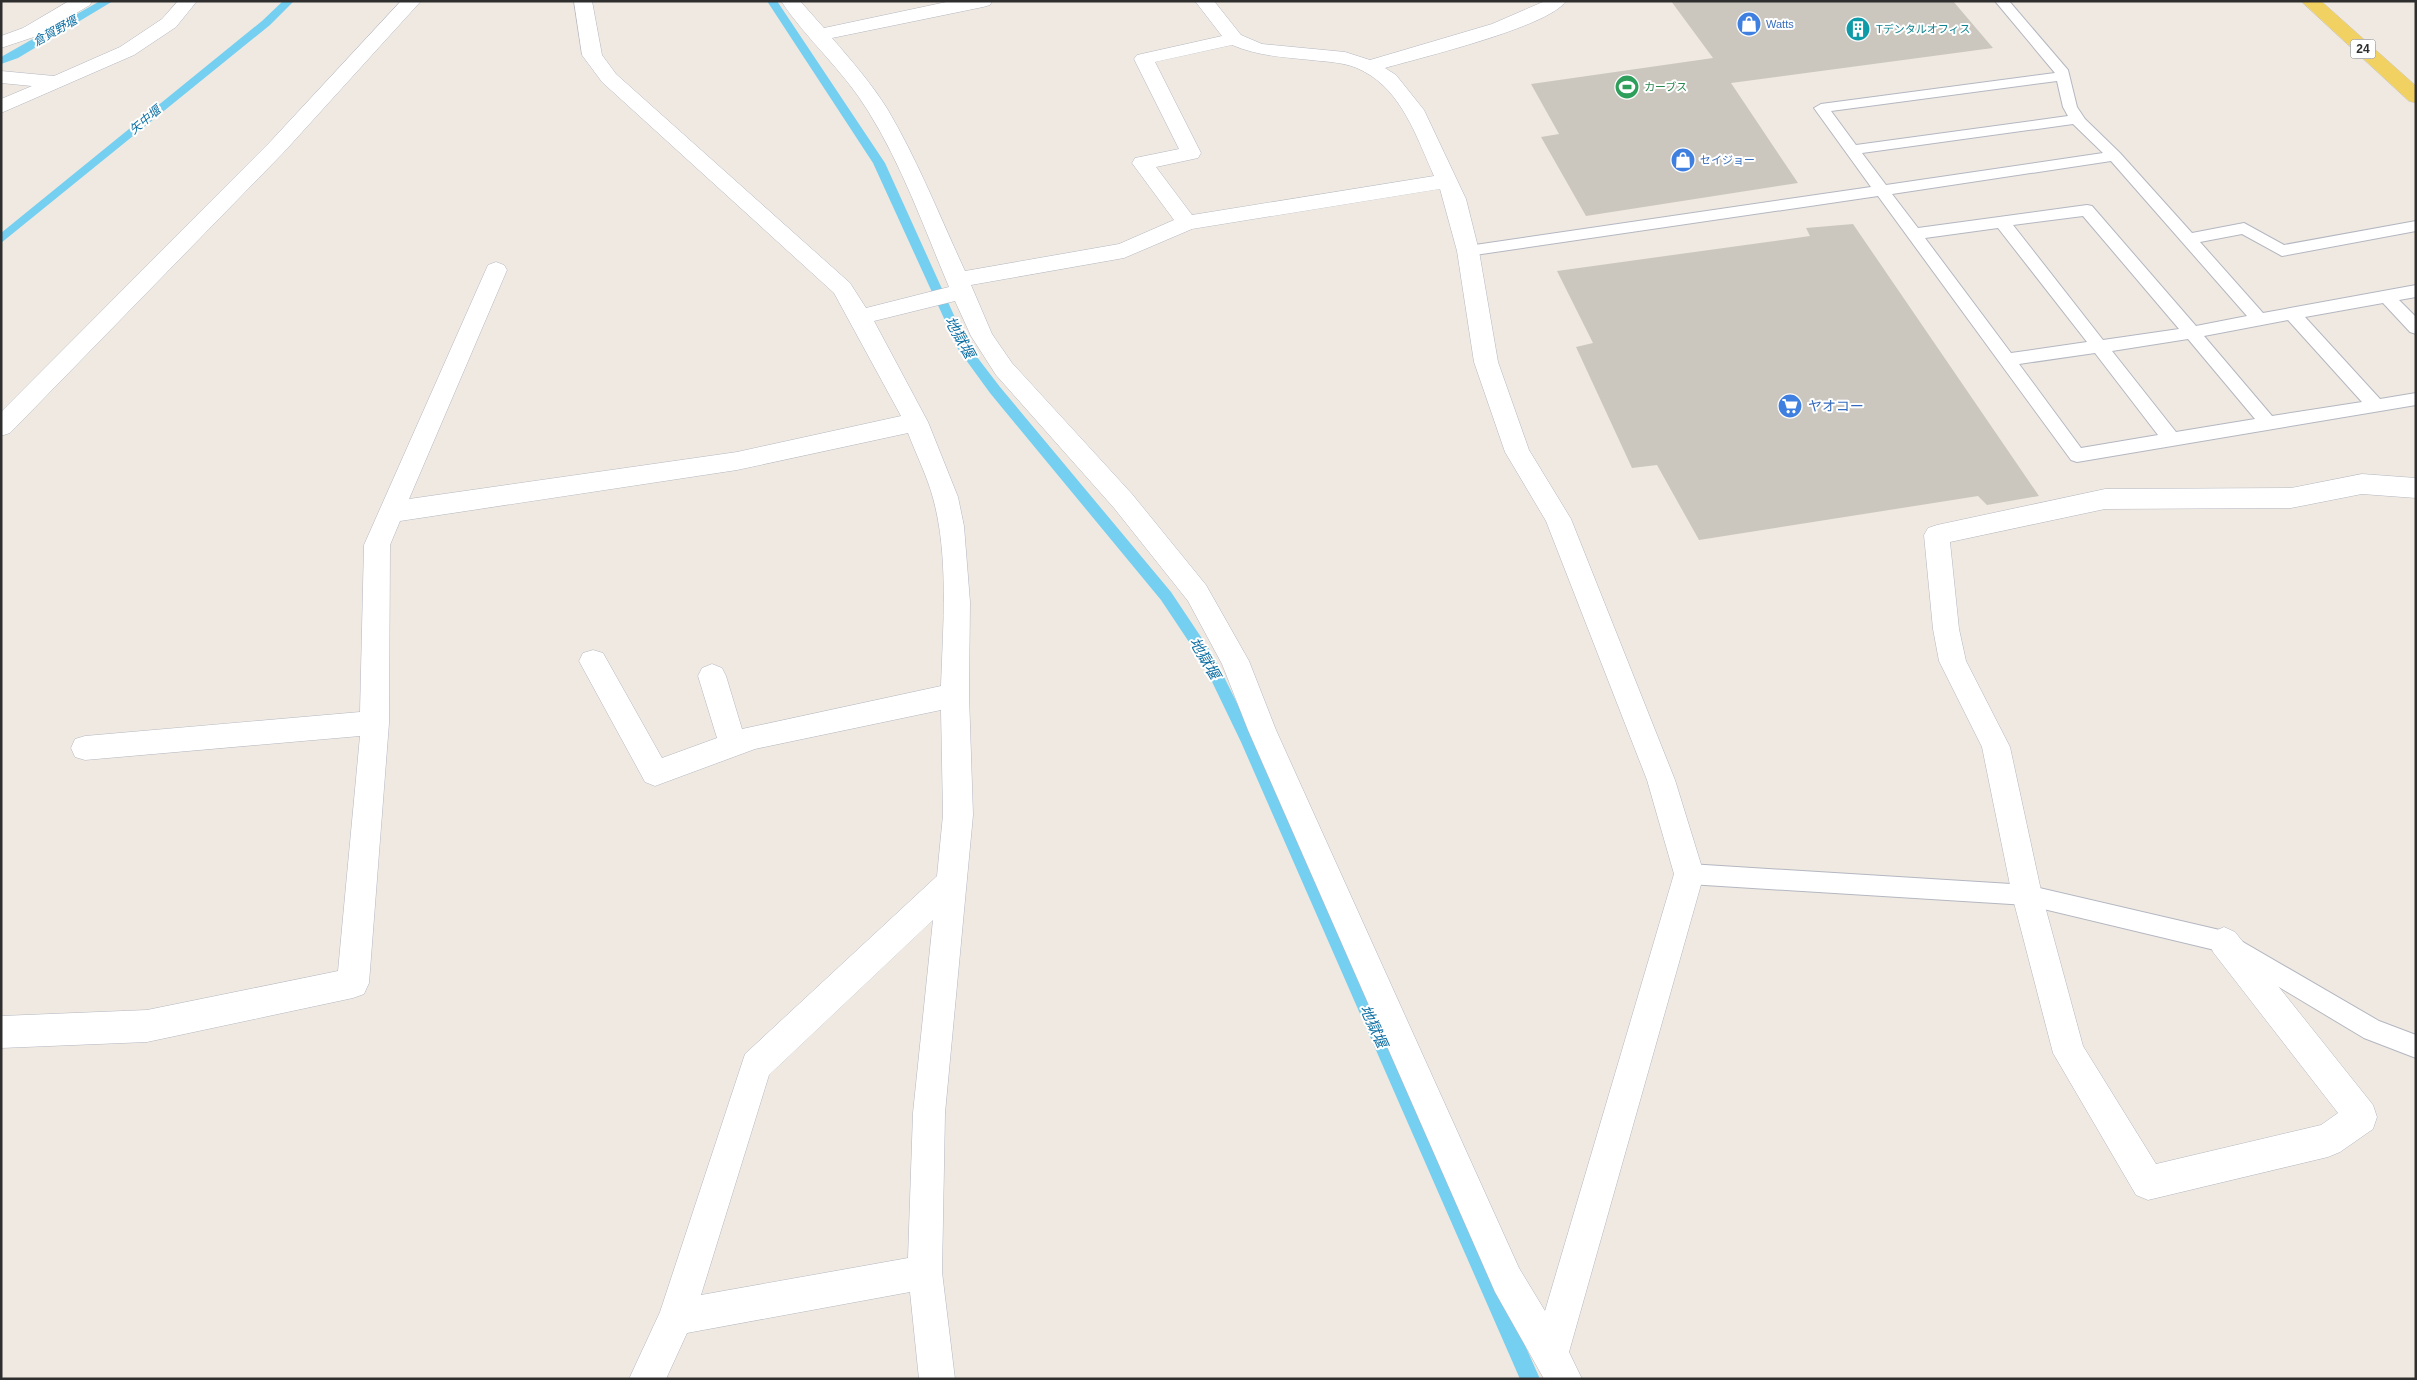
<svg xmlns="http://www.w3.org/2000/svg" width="2417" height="1380" font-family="Helvetica,'Noto Sans JP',sans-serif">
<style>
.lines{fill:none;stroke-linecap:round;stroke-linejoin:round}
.stream{fill:#75cff0;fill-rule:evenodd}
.building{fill:#cbc7bf}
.lane-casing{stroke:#b4b7c1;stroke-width:2}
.street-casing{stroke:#b4b7c1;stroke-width:1}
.primary-casing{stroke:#c9c9c9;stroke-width:1}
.lane{fill:#fff;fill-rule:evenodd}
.street{fill:#fff;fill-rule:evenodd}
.primary{fill:#f2d163;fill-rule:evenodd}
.labels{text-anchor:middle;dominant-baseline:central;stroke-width:4;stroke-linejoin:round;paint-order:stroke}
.far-shop-label{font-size:11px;fill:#366cbe;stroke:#fff;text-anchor:start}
.far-culture-label{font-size:11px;fill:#0d838f;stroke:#fff;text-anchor:start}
.far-leisure-label{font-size:11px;fill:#27864d;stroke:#fff;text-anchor:start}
.far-water-label{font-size:12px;font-style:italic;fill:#0d6fa3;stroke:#fff}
.shield{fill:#fff;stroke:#6d6d6d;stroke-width:1}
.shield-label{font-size:12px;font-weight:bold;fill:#2e2e2e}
.shop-label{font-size:14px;fill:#366cbe;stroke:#fff;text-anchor:start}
.water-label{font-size:15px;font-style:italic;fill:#0d6fa3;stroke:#fff}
</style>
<rect width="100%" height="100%" fill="#efe9e1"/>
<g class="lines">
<path class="stream" d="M100 1H113L18 58 1 64V57Z
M283 1H294L270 25 1 243V233L262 21Z
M767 1H777L885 163 967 344 1000 387 1171 592 1213 655 1256 741 1540 1379H1520L1241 742 1203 663 1161 600 990 393 958 349 873 163Z"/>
</g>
<path class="building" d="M1671 1H1953L1993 48 1731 83 1798 183 1586 216 1541 137 1559 134 1531 84 1713 58Z
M1853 224 2039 496 1987 505 1978 496 1699 540 1657 465 1632 468 1576 347 1593 343 1557 271 1810 236 1806 228Z"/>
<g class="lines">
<defs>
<path id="lane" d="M1995 1H2009L2068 70 2077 107 2085 119 2120 153 2192 233 2244 223 2284 245 2416 221V231L2282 256 2242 234 2200 242 2263 313 2416 285V297L2399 300 2416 317V334L2410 332 2383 303 2305 317 2380 399 2416 393V405L2077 462 2071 460 1878 196 1468 256 1462 255 1460 251 1462 247 1468 246 1871 187 1814 108 1821 104 2055 73ZM2057 81 2063 107 2068 116 1856 145 1831 111ZM2073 124 2103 153 1886 185 1862 153ZM2111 161 2247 316 2196 326 2092 206 2087 205 1918 228 1892 194ZM2083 216 2179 329 2103 340 2013 225ZM1998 228 2087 342 2011 353 1925 238ZM2288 320 2362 402 2272 416 2204 336ZM2188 339 2255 419 2176 432 2112 351ZM2095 353 2158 435 2081 448 2019 364Z
M1689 864 2027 885 2224 931 2379 1021 2416 1035V1058L2364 1038 2219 951 2027 905 1689 884 1681 881 1678 874 1681 867Z"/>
<path id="street" d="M69 1H92L90 5 37 36 1 48V36L23 28Z
M178 1H197L176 27 134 55 1 113V99L32 86 1 83V71L54 76 120 47 162 19Z
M401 1H421L284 152 10 433 1 436V412L270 142Z
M574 1H592L602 55 616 74 850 283 866 308 949 287C924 228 902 165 868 111 843 70 807 40 781 1H800L824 28 951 1H992L990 5 983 7 832 38C851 60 872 84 888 110 918 161 940 217 965 271L1119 244 1174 220 1132 163 1135 158 1179 149 1134 59 1137 55 1222 36 1195 1H1214L1241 35 1262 44 1345 52 1370 60 1492 24 1545 1H1566C1549 27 1419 58 1385 68L1396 75 1424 110 1466 199 1479 251 1498 362 1529 450 1571 519 1675 780 1704 874 1569 1352 1582 1379H1544L1495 1292 1248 730 1222 664 1188 601 1114 508 996 375 971 336 955 301 874 321 928 422 958 497 964 526 970 602 969 695 973 815 945 1113 942 1272 955 1379H919L910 1292 687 1333 666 1379H629L660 1312 745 1054 937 876 943 815 941 710 755 749 655 786 645 782 579 661 583 653 593 650 603 653 662 758 717 738 698 676 702 668 712 664 722 668 726 676 742 729 941 686C943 626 949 556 933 498 927 476 916 454 908 433L737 470 400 521 390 545 389 723 369 983 364 994 353 998 147 1042 1 1048V1016L147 1010 338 971 360 736 85 760 75 757 71 748 75 739 85 736 360 712 364 545 488 265 496 262 504 265 507 270 409 499 737 452 901 416 834 293 602 82 582 55ZM1232 45C1258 56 1283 57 1311 60 1328 62 1347 62 1363 71 1402 91 1417 138 1434 176L1192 215 1156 167 1198 158 1201 153 1155 62ZM1440 189 1457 251 1474 362 1505 452 1546 521 1647 780 1674 874 1545 1311 1519 1268 1276 730 1249 661 1206 585 1132 494 1012 363 992 334 971 285 1124 258 1192 229ZM933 920 913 1113 908 1258 701 1295 769 1075Z
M2362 474 2416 478V498L2362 494 2291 508 2105 509 1950 542 1959 629 1966 661 2010 747 2042 895 2083 1046 2156 1164 2321 1125 2338 1113 2213 952 2209 942 2213 932 2224 927 2235 932 2373 1105 2377 1117 2373 1129 2340 1152 2328 1157 2148 1200 2136 1195 2053 1053 2012 895 1982 747 1939 661 1933 629 1924 535 1928 528 1937 525 2105 489 2291 488Z"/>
<path id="primary" d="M2301 1H2321L2416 86V103L2409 101Z"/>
</defs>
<use href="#lane" class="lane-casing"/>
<use href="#street" class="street-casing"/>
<use href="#primary" class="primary-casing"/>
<use href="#lane" class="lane"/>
<use href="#street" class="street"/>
<use href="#primary" class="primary"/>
</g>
<defs>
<symbol id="shop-disc" viewBox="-11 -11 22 22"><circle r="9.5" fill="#3f7fe0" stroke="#fff"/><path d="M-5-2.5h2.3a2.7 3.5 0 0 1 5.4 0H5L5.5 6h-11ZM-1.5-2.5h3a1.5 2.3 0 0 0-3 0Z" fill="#fff"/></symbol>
<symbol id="building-disc" viewBox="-11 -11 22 22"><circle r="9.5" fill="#0f9aa8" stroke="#fff"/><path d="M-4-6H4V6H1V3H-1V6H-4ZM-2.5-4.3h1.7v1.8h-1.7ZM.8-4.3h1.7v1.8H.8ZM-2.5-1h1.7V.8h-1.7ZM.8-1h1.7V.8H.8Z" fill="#fff"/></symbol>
<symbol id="stadium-disc" viewBox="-11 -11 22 22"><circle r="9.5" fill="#2e9e5b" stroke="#fff"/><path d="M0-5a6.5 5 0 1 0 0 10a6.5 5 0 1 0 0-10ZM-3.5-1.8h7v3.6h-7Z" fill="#fff"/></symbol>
<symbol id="supermarket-disc" viewBox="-11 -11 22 22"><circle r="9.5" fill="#3f7fe0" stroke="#fff"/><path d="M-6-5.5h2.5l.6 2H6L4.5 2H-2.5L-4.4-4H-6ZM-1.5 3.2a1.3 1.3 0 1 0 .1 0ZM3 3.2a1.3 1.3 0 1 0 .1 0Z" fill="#fff"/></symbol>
</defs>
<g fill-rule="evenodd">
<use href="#shop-disc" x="1735" y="10" width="28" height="28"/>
<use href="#building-disc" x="1844" y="15" width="28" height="28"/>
<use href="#stadium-disc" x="1613" y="73" width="28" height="28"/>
<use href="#shop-disc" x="1669" y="146" width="28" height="28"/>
<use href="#supermarket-disc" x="1776" y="392" width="28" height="28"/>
</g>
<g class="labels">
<g class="far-shop-label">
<text x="1766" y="24">Watts</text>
<text x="1700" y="160">セイジョー</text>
</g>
<g class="far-culture-label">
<text x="1876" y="29">Tデンタルオフィス</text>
</g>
<g class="far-leisure-label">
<text x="1644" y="87">カーブス</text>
</g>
<g class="far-water-label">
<text transform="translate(55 31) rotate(-29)">倉賀野堰</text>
<text transform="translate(145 120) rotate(-40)">矢中堰</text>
</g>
<rect class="shield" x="2350.5" y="39.5" width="25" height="19" rx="4"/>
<g class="shield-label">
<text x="2363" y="49">24</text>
</g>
<g class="shop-label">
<text x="1808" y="406">ヤオコー</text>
</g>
<g class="water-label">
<text transform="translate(960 337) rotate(61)">地獄堰</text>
<text transform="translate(1205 658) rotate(60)">地獄堰</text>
<text transform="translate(1374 1026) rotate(66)">地獄堰</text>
</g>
</g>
<rect width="2417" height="1380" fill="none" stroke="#2e2e2e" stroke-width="5"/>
</svg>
